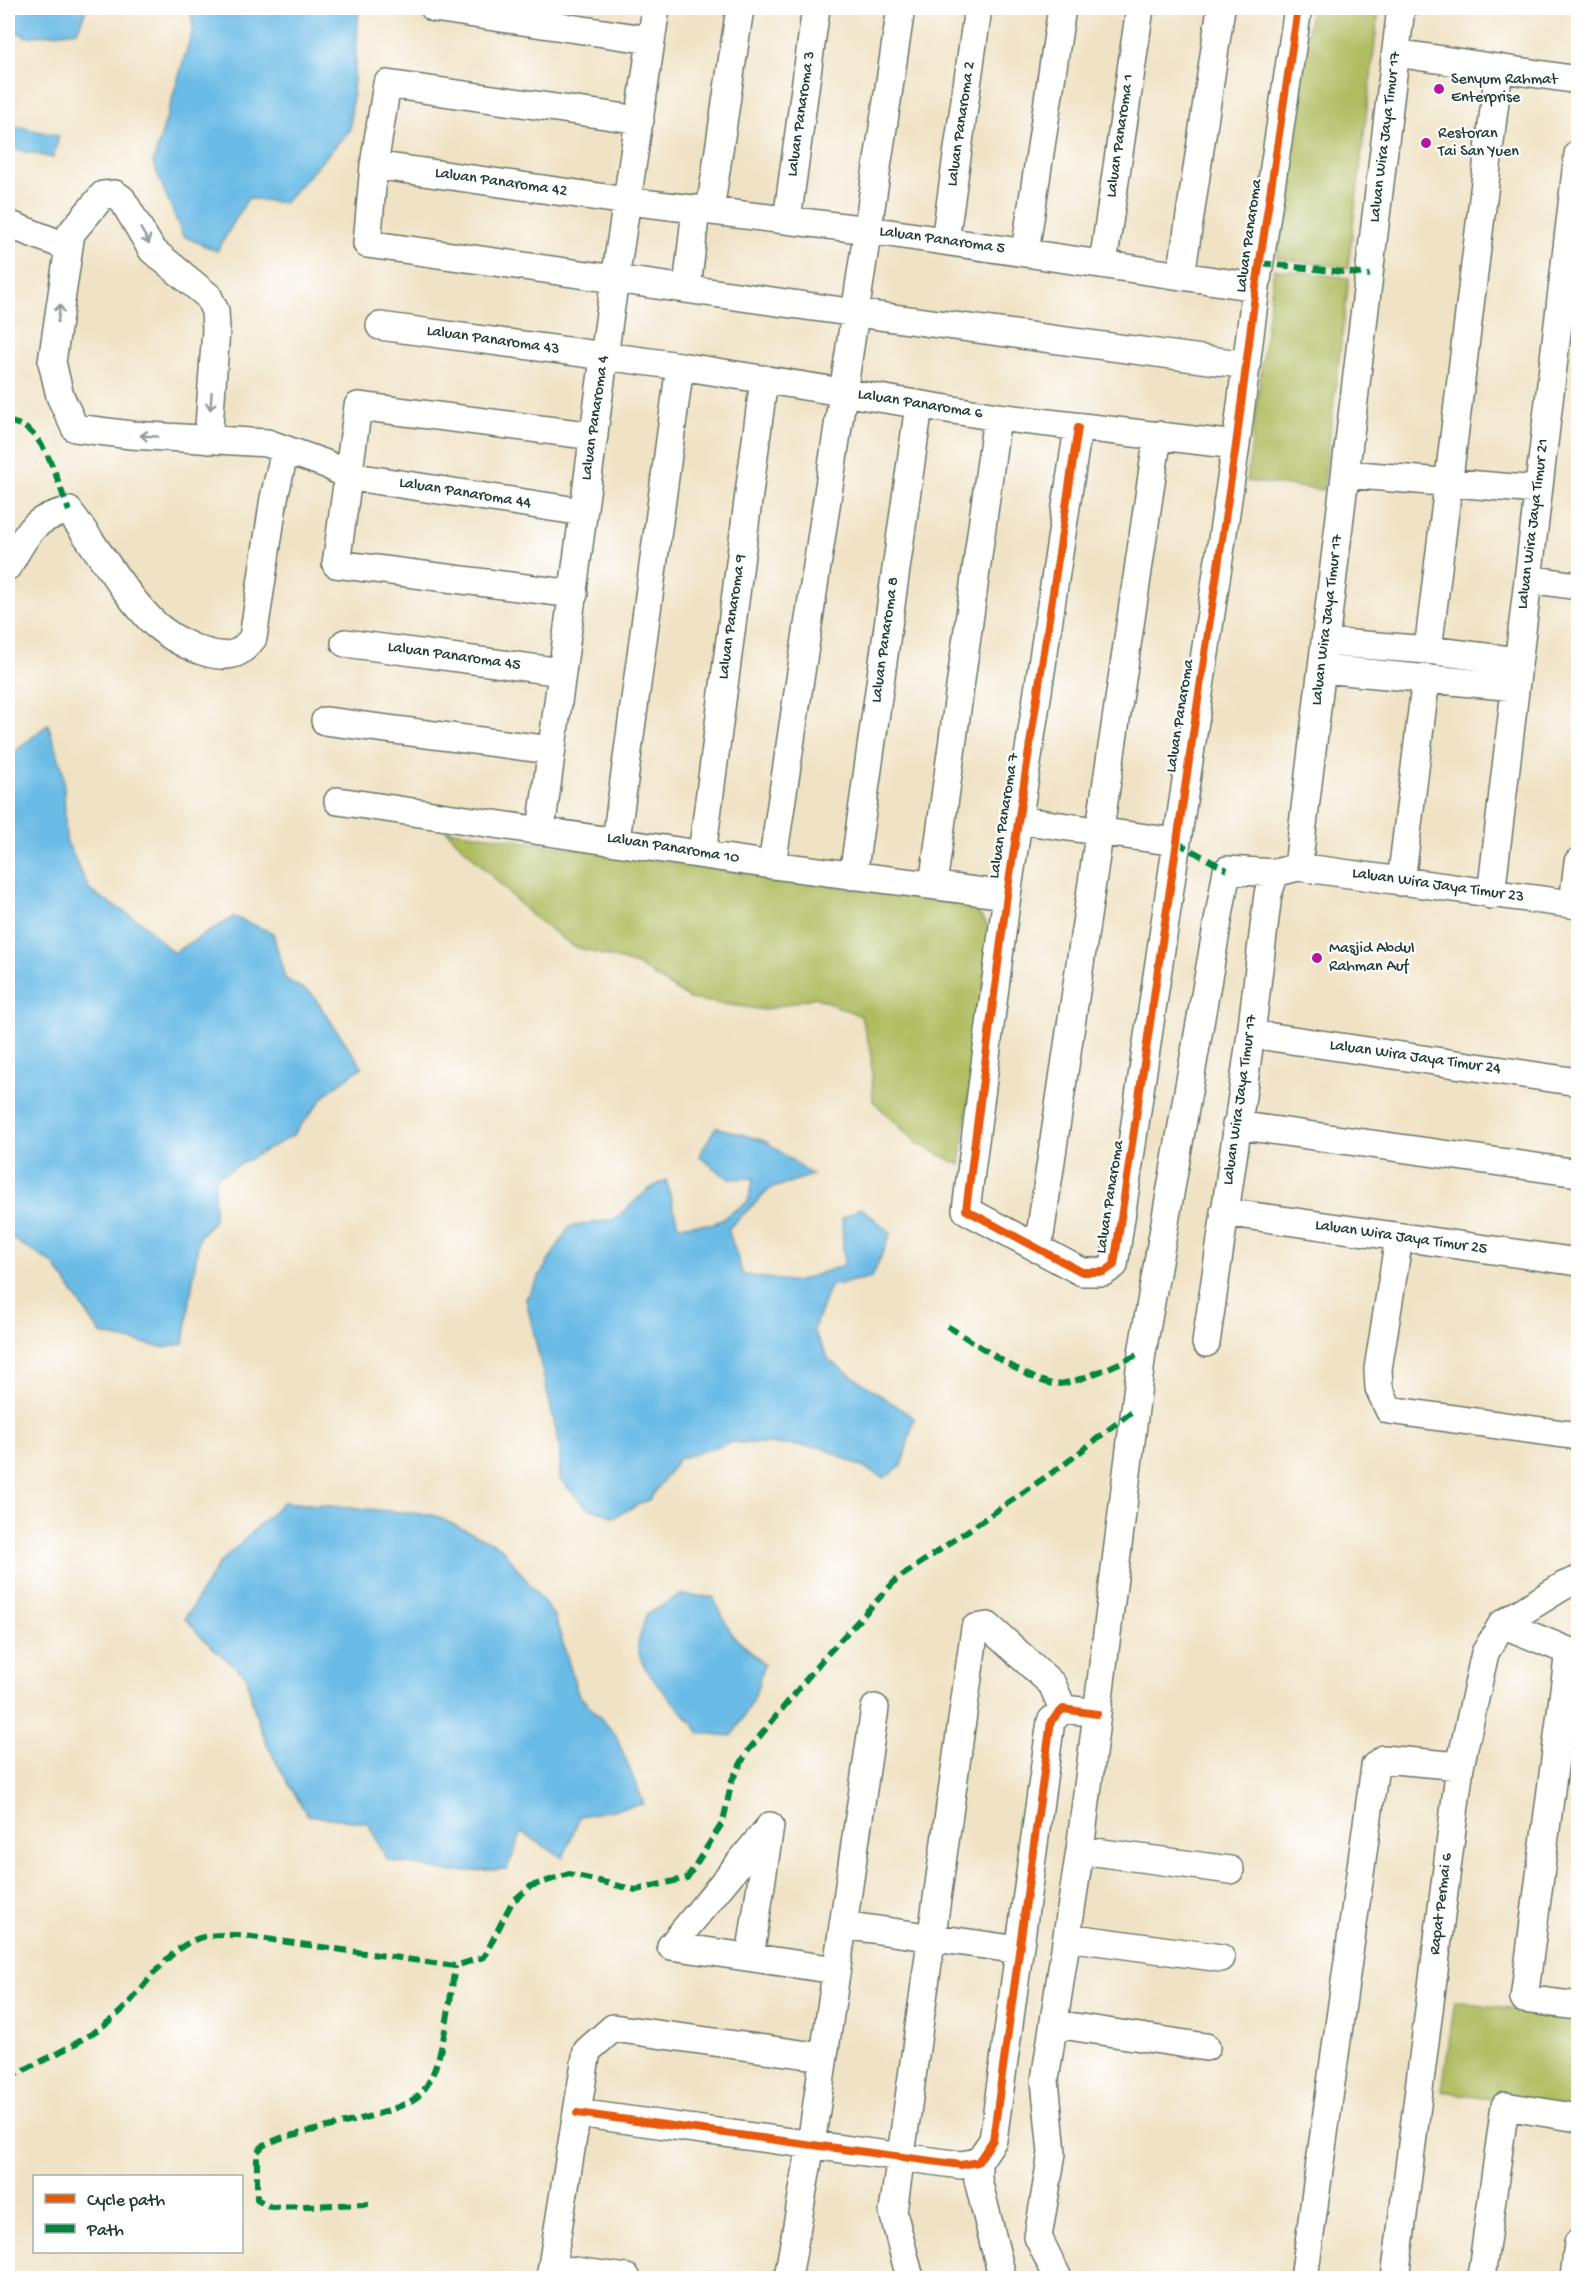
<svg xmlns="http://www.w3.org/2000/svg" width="1586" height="2286" font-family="'Gochi Hand',sans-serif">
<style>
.green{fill:#afbc5e;stroke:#677c49;stroke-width:1.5}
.water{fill:#6bbbe6;stroke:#457c8d;stroke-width:1.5}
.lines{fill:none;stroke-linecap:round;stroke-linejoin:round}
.minor-casing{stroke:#687766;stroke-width:30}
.minor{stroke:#fff;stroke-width:27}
.quiet{stroke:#00873e;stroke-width:6;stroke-dasharray:12 6;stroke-linecap:butt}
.cycleway-casing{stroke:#fff;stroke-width:11}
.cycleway{stroke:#e8590c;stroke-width:8}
.oneway{stroke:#8f9e9a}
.poi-dot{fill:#b5179e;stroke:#fff;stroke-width:2}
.labels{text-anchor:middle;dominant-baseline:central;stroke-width:4.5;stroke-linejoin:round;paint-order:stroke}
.poi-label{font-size:16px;fill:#1f3d34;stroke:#fff;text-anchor:start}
.street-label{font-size:16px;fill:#1f3d34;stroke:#fff}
</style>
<rect width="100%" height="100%" fill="#fff"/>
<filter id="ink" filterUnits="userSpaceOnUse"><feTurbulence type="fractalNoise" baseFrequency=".0167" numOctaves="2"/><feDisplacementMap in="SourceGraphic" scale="12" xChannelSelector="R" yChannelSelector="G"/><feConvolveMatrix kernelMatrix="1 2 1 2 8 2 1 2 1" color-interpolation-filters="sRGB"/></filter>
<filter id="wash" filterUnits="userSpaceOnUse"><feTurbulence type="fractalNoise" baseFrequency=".008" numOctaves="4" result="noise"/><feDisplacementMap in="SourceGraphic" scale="24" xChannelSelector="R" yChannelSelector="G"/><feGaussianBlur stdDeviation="1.35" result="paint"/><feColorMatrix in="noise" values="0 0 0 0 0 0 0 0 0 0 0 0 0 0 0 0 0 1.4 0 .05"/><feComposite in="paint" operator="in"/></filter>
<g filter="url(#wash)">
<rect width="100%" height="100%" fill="#f0e2c4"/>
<path class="green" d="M1311 8H1379L1348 268 1277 258Z
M1274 269 1349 278 1323 490 1247 481Z
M446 830 973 906 990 930 960 1165 917 1143 873 1101 871 1051 861 1016 815 997 765 1010 690 999 637 965 573 946 531 915Z
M1455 2001 1578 2019V2111L1442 2091Z"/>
<path class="water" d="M8 8H87L77 31 27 37 8 28Z
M191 8H359L350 130 284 203 248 198 217 251 183 236 153 163 193 29Z
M16 126 59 136 53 158 11 148Z
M48 724 63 771 66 840 90 891 141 922 173 953 234 917 273 933 285 979 312 994 362 1067 327 1093 292 1136 215 1178 214 1220 199 1237 184 1343 165 1348 101 1334 54 1264 8 1236V758Z
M716 1127 765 1141 812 1175 770 1189 728 1229 743 1275 796 1282 844 1265 842 1219 861 1208 891 1233 872 1277 830 1286 813 1330 830 1361 914 1418 902 1465 884 1478 822 1447 731 1442 678 1459 650 1499 614 1517 585 1506 560 1479V1448L526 1299 569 1227 615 1219 649 1189 666 1180 678 1225 714 1224 748 1202 754 1178 729 1179 699 1156Z
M283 1502 433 1515 500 1546 555 1617 578 1694 615 1734 644 1804 580 1816 563 1858 522 1832 507 1869 451 1872 387 1860 368 1823 307 1815C277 1764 257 1736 247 1677L203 1639 185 1618 219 1564Z
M681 1595 713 1597 732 1635 764 1664 754 1699 732 1736 700 1733C685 1710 638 1673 638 1647 638 1637 644 1625 646 1615Z"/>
</g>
<g filter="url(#ink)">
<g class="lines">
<defs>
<path id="minor" d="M434 8 651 40
M1396 53 1578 80
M640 120 387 84 374 165 367 244 856 313 1247 365
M374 165 627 201 869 230 1256 287
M710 211 740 8
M787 220 816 8
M8 224 68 247
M945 241 978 8
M1025 252 1062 8
M1103 264 1140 8
M1181 276 1221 8
M687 288 696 209
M380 326 680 366 997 417 1236 445
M1078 428 1007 895 966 1210 1082 1272H1104L1114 1265 1236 445 1256 287 1298 8
M208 440 216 330 215 311 208 296 152 250 122 199 115 194 103 195 71 233 52 362 60 396 75 428 131 435 267 443 326 464 348 476 583 512
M1346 474 1538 490
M8 566C26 536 32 517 69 511 94 544 127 598 156 625 174 640 212 662 236 653 243 650 248 644 253 638L274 498 285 450
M1528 579 1578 586
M574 594 336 564 358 406 594 436
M1326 642 1428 650 1518 661
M345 643 562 672
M1428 650 1499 68
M1323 669 1515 687
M325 721 551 750
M338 801 772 865 1007 895
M1018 820 1176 842
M541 830 610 313 656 8
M616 840 680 366
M702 854 764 379
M772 865 901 8
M1298 867 1578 905
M853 876 919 405
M1401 882 1426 678
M933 885 997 417
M1491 895 1578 154
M1573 904 1578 862
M1251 1034 1578 1082
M1236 1125 1578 1173
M1224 1212 1578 1262
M1399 1238 1378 1369 1379 1388 1389 1410 1578 1436
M1038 1249 1158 435
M1206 1343 1251 1034 1268 894 1275 873 1298 867 1401 8
M1502 1624 1578 1655
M1569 1651 1524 1999 1578 2006
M1080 1850 1230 1870
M843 1925 1019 1950
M1067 1937 1221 1958
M671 1946 836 1970
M671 1946 770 1826
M750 1957 770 1826
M1055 2024 1206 2047
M577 2113 961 2165 978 2162
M552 2268 627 2278
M1002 2276 978 2180V2162L993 2140 1051 1721 1063 1709 1081 1711
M550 2278 587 2051 613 2028 823 2057
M788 2278 811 2144 875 1708
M910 2278 893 2212 975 1628 988 1626 1052 1684 1063 1709
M1058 2278 1038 2237 1052 2153 1045 2080 1080 1850 1142 1353 1227 870 1275 873
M1304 2278 1375 1766 1383 1759 1460 1766
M1395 2278 1460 1766 1485 1653 1502 1624 1565 1585 1578 1580
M1481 2278 1505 2106 1578 2118
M1574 2278 1578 2243"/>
</defs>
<use href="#minor" class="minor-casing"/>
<use href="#minor" class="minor"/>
<path class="quiet" d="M1260 263 1370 275
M8 422C45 424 57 482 69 511
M1176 842 1227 870
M947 1326C971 1340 1030 1382 1054 1384 1073 1386 1123 1361 1142 1353
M8 2078C43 2060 81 2044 112 2019 140 1997 159 1957 192 1941 206 1934 222 1935 238 1935L455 1966 484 1957 512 1902 531 1886 569 1874 636 1890 687 1878 723 1822 732 1780 747 1752 822 1660 896 1580 1066 1463 1135 1409
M369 2204 271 2207 257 2199V2152L264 2145 281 2138C315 2129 391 2116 417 2097 443 2077 450 1998 455 1966"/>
<defs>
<path id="cycleway" d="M1078 428 1007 895 966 1210 1082 1272H1104L1114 1265 1236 445 1256 287 1298 8
M577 2113 961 2165 978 2162 993 2140 1051 1721 1063 1709 1097 1714"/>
</defs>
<use href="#cycleway" class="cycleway-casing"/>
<use href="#cycleway" class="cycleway"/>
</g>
<defs><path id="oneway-shaft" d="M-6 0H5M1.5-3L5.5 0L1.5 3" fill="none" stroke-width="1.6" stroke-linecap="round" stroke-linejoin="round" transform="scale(1.5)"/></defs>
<g class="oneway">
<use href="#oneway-shaft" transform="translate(145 236) rotate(60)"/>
<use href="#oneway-shaft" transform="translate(59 313) rotate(-82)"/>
<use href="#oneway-shaft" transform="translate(211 401) rotate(94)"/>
<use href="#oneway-shaft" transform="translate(149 436) rotate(-176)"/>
</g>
</g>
<g class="poi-dot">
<circle cx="1439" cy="89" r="6"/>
<circle cx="1426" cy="143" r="6"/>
<circle cx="1317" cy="958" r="6"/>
</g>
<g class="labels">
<g class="poi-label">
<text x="1451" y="80">Senyum Rahmat<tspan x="1451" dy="18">Enterprise</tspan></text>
<text x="1438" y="134">Restoran<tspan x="1438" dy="18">Tai San Yuen</tspan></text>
<text x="1329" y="949">Masjid Abdul<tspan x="1329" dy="18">Rahman Auf</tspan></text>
</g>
<g class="street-label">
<text transform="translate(802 114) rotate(-82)">Laluan Panaroma 3</text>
<text transform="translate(962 124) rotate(-82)">Laluan Panaroma 2</text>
<text transform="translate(1121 136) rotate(-82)">Laluan Panaroma 1</text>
<text transform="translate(1386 137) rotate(-83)">Laluan Wira Jaya Timur 17</text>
<text transform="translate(501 183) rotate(8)">Laluan Panaroma 42</text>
<text transform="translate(1250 236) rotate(-82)">Laluan Panaroma</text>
<text transform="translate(942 241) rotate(8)">Laluan Panaroma 5</text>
<text transform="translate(493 341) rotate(8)">Laluan Panaroma 43</text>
<text transform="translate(920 405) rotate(9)">Laluan Panaroma 6</text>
<text transform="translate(596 418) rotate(-82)">Laluan Panaroma 4</text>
<text transform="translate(465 494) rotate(9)">Laluan Panaroma 44</text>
<text transform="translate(1534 524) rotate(-83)">Laluan Wira Jaya Timur 21</text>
<text transform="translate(733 617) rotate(-82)">Laluan Panaroma 9</text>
<text transform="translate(1328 620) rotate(-83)">Laluan Wira Jaya Timur 17</text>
<text transform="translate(886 640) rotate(-82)">Laluan Panaroma 8</text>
<text transform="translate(454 657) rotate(8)">Laluan Panaroma 45</text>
<text transform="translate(1181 716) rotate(-81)">Laluan Panaroma</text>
<text transform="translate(1005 816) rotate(-81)">Laluan Panaroma 7</text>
<text transform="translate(673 849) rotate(9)">Laluan Panaroma 10</text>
<text transform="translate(1438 886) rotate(8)">Laluan Wira Jaya Timur 23</text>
<text transform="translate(1415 1058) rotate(8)">Laluan Wira Jaya Timur 24</text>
<text transform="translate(1241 1100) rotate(-82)">Laluan Wira Jaya Timur 17</text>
<text transform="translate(1111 1197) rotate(-81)">Laluan Panaroma</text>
<text transform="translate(1401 1238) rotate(8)">Laluan Wira Jaya Timur 25</text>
<text transform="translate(1442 1904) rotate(-83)">Rapat Permai 6</text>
</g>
</g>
<rect width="1586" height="2286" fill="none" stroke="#fff" stroke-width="30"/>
<rect x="33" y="2175" width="210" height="78" fill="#ffffff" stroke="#a5b1ae" stroke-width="1.5"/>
<rect x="45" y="2194" width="30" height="9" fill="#e8590c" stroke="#a5b1ae" stroke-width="1.5"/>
<text x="87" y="2205" font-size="18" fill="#1f3d34">Cycle path</text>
<rect x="45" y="2224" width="30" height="9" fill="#00873e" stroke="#a5b1ae" stroke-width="1.5"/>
<text x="87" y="2235" font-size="18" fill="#1f3d34">Path</text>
</svg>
